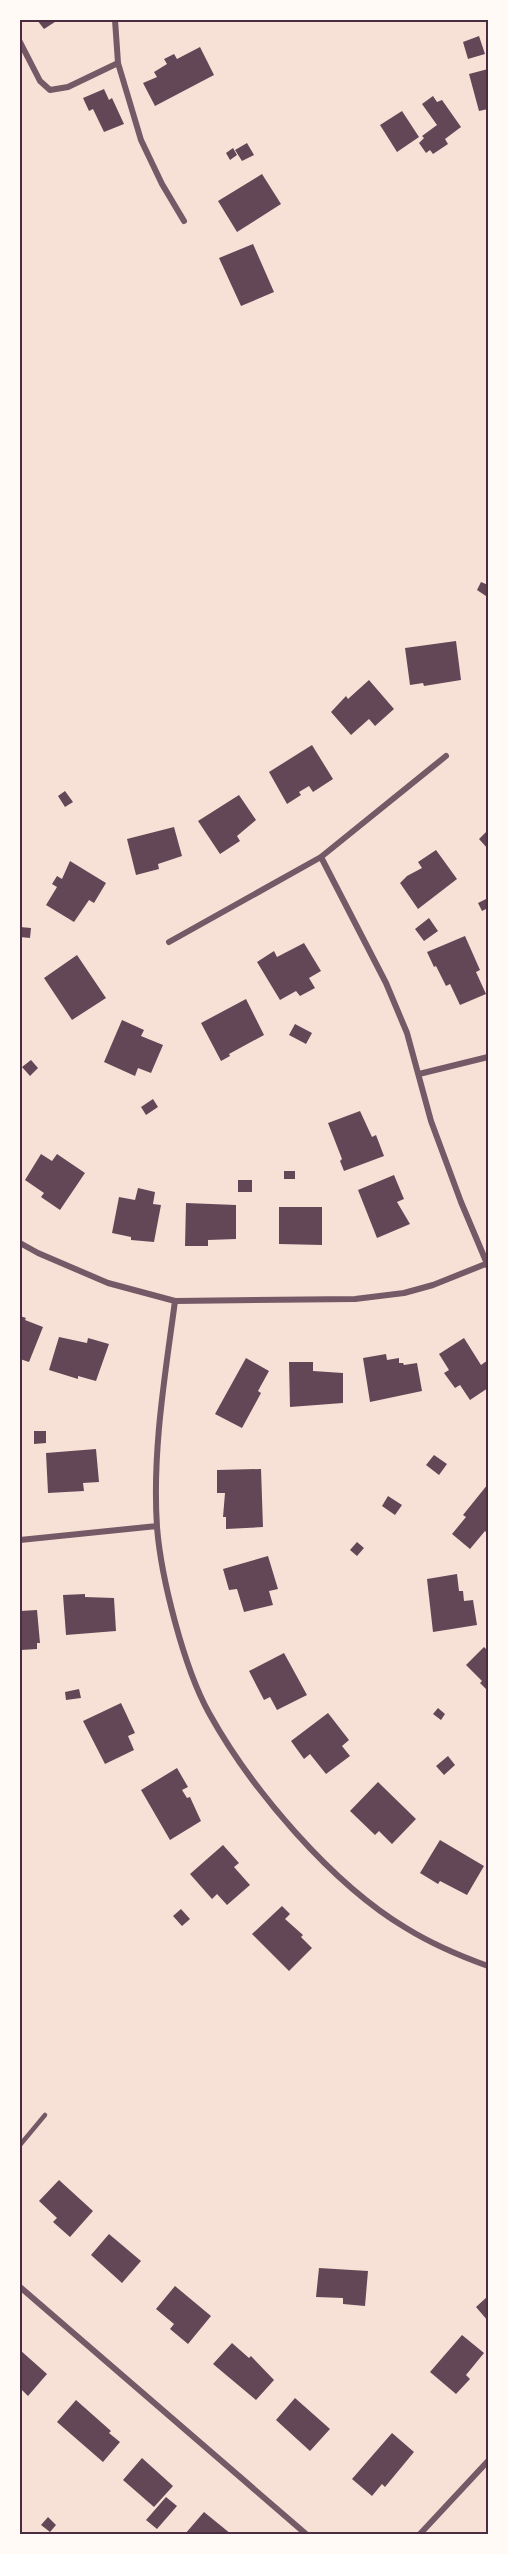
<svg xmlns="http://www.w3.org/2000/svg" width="508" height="2554" font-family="'IBM Plex Sans',sans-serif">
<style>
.building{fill:#644757}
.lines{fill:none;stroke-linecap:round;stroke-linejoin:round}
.service{stroke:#755966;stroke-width:4.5}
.minor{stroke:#755966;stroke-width:6}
.neatline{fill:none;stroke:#4a2c40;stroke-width:2}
</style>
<rect width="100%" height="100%" fill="#f7e1d7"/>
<path class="building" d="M37 20H58L44 29Z
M479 36 485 54 468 59 463 42Z
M200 47 214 75 155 106 143 83 157 77 154 72 167 64 164 59 174 54 177 59Z
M488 69V109L479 111 469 74Z
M104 89 109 100 112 98 124 124 104 132 93 109 89 111 83 98Z
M433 96 437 102 442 100 461 127 445 139 448 144 433 154 430 150 426 153 419 143 424 138 422 136 437 125 422 104Z
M402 111 419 137 397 152 380 125Z
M247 143 254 155 242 161 235 150Z
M233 148 237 155 230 160 226 153Z
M262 174 281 204 237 232 218 201Z
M253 244 274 292 241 306 219 258Z
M481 582 488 585 486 596 477 590Z
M456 641 461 680 424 686 423 683 410 685 405 648Z
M369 680 394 709 375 726 369 719 351 735 331 712 346 696 348 699Z
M312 745 333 779 313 792 309 786 299 792 301 795 287 804 269 772Z
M65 791 73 802 65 807 58 796Z
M239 795 256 820 237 836 240 841 220 854 198 821Z
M174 827 182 856 158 864 159 869 136 875 127 839Z
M488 830V849L479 839Z
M436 850 457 879 418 909 400 883 407 876 422 868 418 862Z
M70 861 106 883 94 903 89 900 74 922 46 905 57 887 52 884 57 876 62 879Z
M488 898V908L482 911 478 903Z
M429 918 438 931 424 941 415 929Z
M20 927 31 928 30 938 20 937Z
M465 936 480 970 476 972 486 994 460 1005 450 984 446 986 436 966 434 967 427 952Z
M304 943 321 971 309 978 315 988 300 996 296 991 280 1000 257 962 274 951 277 957Z
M77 955 106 998 72 1020 44 978Z
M246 999 264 1035 229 1054 230 1056 221 1061 201 1023Z
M122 1020 144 1030 141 1036 163 1045 151 1073 138 1068 135 1076 104 1062Z
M295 1024 312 1033 306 1044 289 1035Z
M31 1060 38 1068 30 1076 22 1067Z
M153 1099 158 1107 146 1115 141 1107Z
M360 1111 372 1137 376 1135 384 1156 344 1171 340 1161 342 1159 328 1123Z
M41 1154 52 1161 57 1154 85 1173 60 1210 41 1197 44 1193 25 1180Z
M284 1171H295V1179H284Z
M394 1175 404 1199 397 1202 410 1224 377 1238 358 1190Z
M238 1180H252V1192H238Z
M138 1188 155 1192 153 1204 161 1205 154 1242 131 1240V1237L112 1233 119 1197 135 1200Z
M186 1203 236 1205V1239L208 1240V1246H185Z
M279 1207H322V1245L279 1244Z
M20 1316 26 1318 25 1320 43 1327 29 1362 20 1359Z
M59 1337 87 1343 88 1338 109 1344 96 1381 78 1376V1379L49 1370Z
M464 1338 481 1365 488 1360V1388L470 1400 460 1385 455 1388 444 1373 449 1370 439 1354Z
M386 1354 387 1360 399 1358V1363H403L404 1365 417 1363 422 1391 370 1402 363 1358Z
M246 1358 269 1371 258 1391 261 1393 242 1428 215 1414Z
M289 1362H313V1371L343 1373V1403L290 1407Z
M34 1431H46V1443L34 1444Z
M96 1449 99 1482 83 1483 84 1491 48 1493 46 1453Z
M434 1455 447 1464 439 1475 426 1465Z
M261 1469 263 1527 226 1529V1517H223L225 1493H217V1470Z
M488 1484V1534L485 1531 470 1549 452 1534 466 1517 463 1515Z
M388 1496 402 1505 395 1515 382 1506Z
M357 1542 364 1548 357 1556 350 1550Z
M268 1556 278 1589 269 1591 273 1605 244 1612 237 1589 229 1590 223 1569Z
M457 1574 459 1591H463L464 1601 473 1600 477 1625 433 1632 427 1579Z
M85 1594V1597L114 1598 116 1631 66 1635 63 1595Z
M37 1610 40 1643H37V1649L21 1650 20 1611Z
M484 1647 488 1651V1691L480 1683 482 1681 466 1665Z
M284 1653 307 1695 277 1710 270 1697 264 1700 249 1671Z
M79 1689 81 1698 66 1700 65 1692Z
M121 1703 135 1733 128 1736 134 1750 105 1764 83 1721Z
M438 1708 445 1714 441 1720 433 1714Z
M328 1713 349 1740 342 1746 350 1756 326 1774 310 1754 304 1759 291 1741Z
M448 1756 455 1765 444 1775 436 1766Z
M177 1768 188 1787 182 1790 187 1798 190 1797 201 1821 170 1840 141 1790Z
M378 1782 416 1819 392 1844 379 1831 375 1835 350 1811Z
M440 1840 484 1866 467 1895 440 1881 438 1884 420 1873Z
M223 1845 239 1863 234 1867 250 1885 227 1905 217 1894 212 1899 190 1874Z
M282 1906 290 1914 285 1919 303 1935 301 1937 312 1948 289 1971 252 1934Z
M181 1909 190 1919 182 1926 173 1916Z
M59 2180 93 2211 70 2237 53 2222 57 2218 39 2201Z
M109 2234 141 2261 122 2283 91 2255Z
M319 2268 368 2271 365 2306 343 2304V2298L316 2297Z
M175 2286 211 2316 188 2344 170 2329 174 2324 156 2309Z
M488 2296V2321L476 2307Z
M462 2335 484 2353 466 2375 470 2379 456 2394 430 2372Z
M232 2343 249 2358 251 2356 274 2380 256 2400 213 2364Z
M20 2350 47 2374 28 2396 20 2388Z
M295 2398 330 2429 310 2451 276 2420Z
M76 2400 111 2431 109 2433 120 2442 103 2462 57 2422Z
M392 2433 414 2452 385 2487 382 2484 372 2496 352 2479Z
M142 2458 173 2486 154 2507 123 2480Z
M166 2497 177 2506 157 2529 146 2520Z
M204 2512 231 2534H185Z
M48 2517 56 2525 50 2532 41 2525Z"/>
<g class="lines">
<path class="service" d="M20 2145 45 2115"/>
<path class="minor" d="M115 20 118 63 141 140 162 184 184 221
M20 42 40 81 50 90 68 87 118 63
M321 857 386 983 407 1033 431 1121 461 1202 488 1266
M169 942 321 857 446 756
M419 1074 488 1057
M20 1243 38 1253 108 1283 175 1301 355 1299 404 1293 433 1285 488 1263
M175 1301C165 1376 152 1451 157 1527 161 1578 184 1668 209 1713 251 1789 332 1884 406 1928 432 1944 460 1956 488 1966
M20 1540 157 1526
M20 2287 306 2534
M420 2534 488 2461"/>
</g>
<rect width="508" height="2554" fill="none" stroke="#fffaf5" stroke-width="42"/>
<rect x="21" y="21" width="466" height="2512" class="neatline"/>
</svg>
